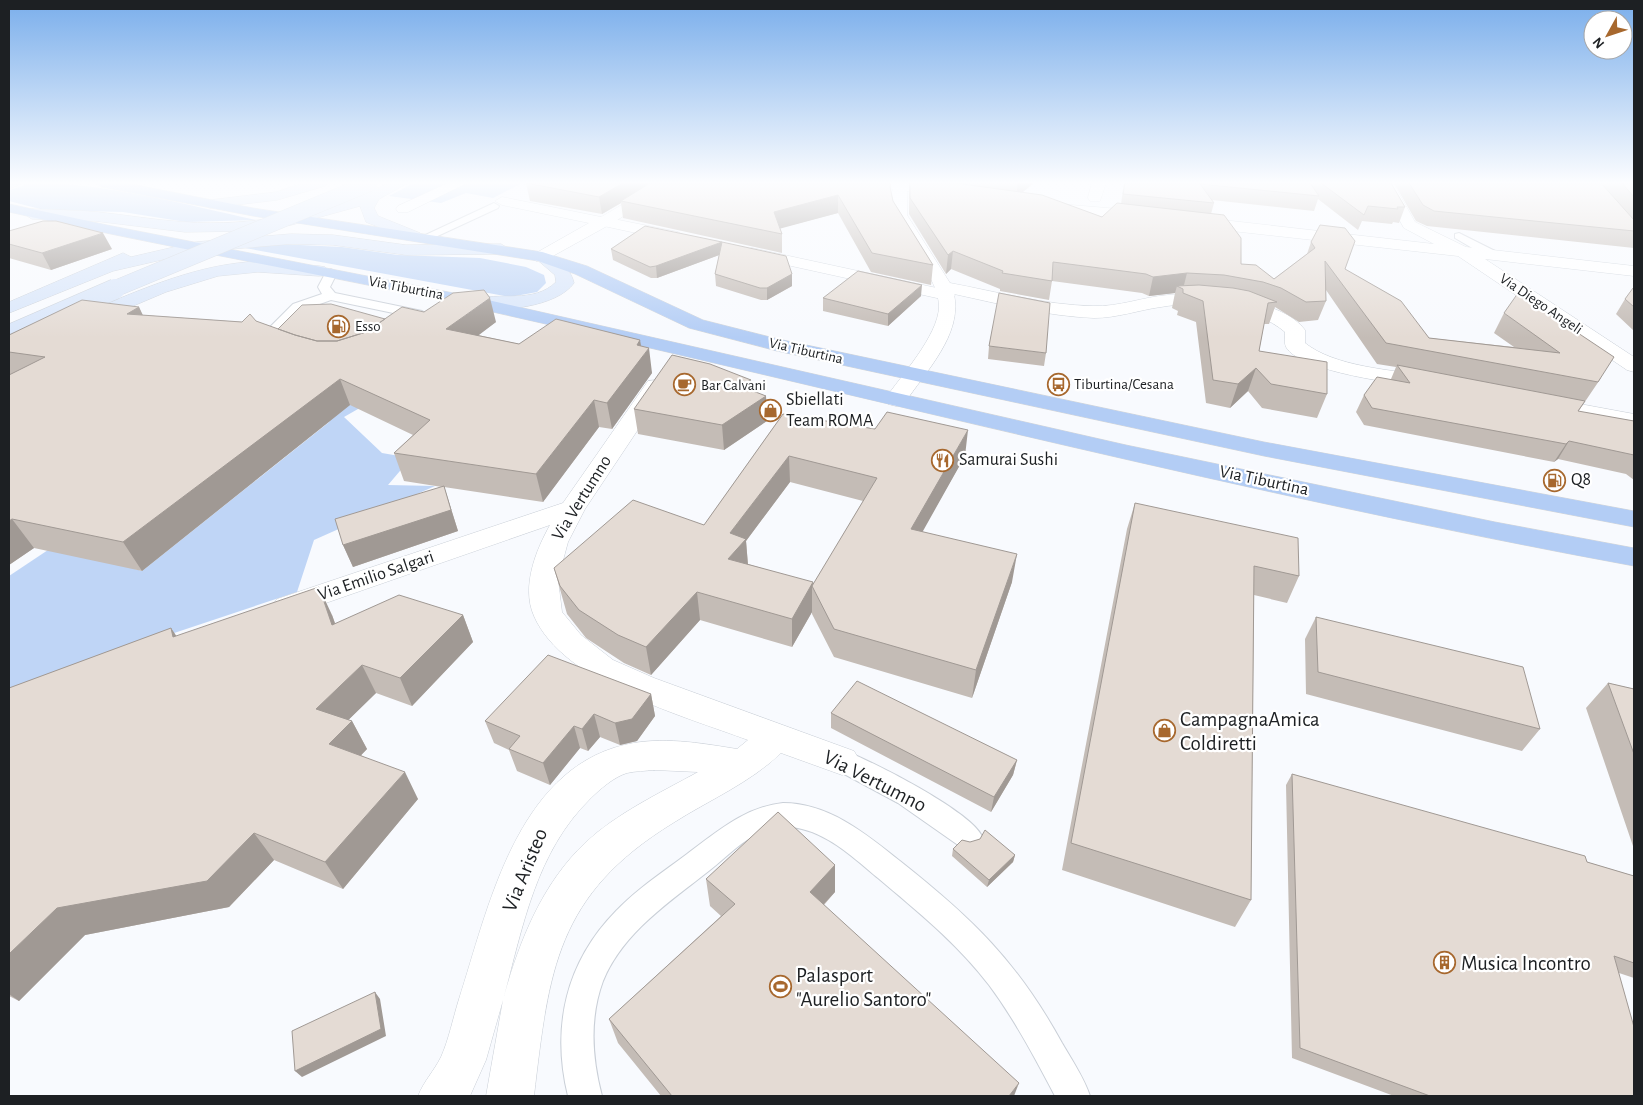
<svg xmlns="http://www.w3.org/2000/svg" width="1643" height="1105" font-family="'Alegreya Sans',sans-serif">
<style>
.green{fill:#bfd5f6}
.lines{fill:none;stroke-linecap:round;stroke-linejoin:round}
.service-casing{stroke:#c9cfd7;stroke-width:2}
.pedestrian-casing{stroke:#c9cfd7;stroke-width:1}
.minor-casing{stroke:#c9cfd7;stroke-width:1}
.secondary-casing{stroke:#c9cfd7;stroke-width:1}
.primary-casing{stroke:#d6d7d7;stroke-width:1}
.service{fill:#fff;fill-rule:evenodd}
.pedestrian{fill:#fff;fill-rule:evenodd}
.minor{fill:#fff;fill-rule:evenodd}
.secondary{fill:#d9e6fa;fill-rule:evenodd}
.primary{fill:#b3cdf5;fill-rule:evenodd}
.secondary-bridge-far1-casing{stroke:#c9cfd7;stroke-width:17;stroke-linecap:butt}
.secondary-bridge-casing{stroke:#c9cfd7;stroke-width:21;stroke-linecap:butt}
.secondary-bridge-far1{stroke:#d9e6fa;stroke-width:16}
.secondary-bridge{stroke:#d9e6fa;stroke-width:20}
.wall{fill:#c4bcb6;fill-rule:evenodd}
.shaded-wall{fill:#a09994}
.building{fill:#e4dbd4;stroke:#a09994}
.labels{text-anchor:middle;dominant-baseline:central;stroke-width:4.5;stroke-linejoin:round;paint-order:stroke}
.far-street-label{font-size:15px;fill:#1d2023;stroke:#fff}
.far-poi-label{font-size:15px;fill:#1d2023;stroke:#fff;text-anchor:start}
.poi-label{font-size:18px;fill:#1d2023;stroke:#fff;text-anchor:start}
.street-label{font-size:18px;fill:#1d2023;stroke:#fff}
.near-poi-label{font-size:21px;fill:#1d2023;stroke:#fff;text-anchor:start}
.near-street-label{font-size:21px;fill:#1d2023;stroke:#fff}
</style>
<rect width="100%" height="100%" fill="#f8fafe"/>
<path class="green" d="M32 183C107 183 183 204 256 220L186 222 123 212 44 210 9 201V190Z
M414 183H522L493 198 466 193 441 203 389 196Z
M279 244 342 247 398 255 480 258 526 267 544 275 546 283 537 292 510 297 245 248Z
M377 360 419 374 344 417 382 453 411 458 388 485 435 486 314 540 297 592 9 688V576L54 546 142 571 328 423Z"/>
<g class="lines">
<defs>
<path id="service" d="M494 203 499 206 498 208 429 240H421L419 238Z
M1459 233 1499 253 1501 256 1499 259H1491L1455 238V234Z
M331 269 337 273 330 287 335 293 422 311 429 315 422 319 331 300 303 310 277 336 287 344 285 347C275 350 268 344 262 336L264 333 293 304 322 294 318 287 327 270Z
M842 750C871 760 970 811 982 836L978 845 968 848 958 845 898 803 833 768 829 761 833 754Z
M783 803C829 803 866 834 900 861 972 918 1017 961 1062 1043 1072 1060 1084 1078 1090 1096H1055C1035 1058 1015 1020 989 985 958 944 917 911 878 878 855 859 831 836 802 829 791 826 779 826 769 829 746 836 728 856 710 870 671 901 623 932 603 981 589 1019 592 1058 602 1096H568C551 1027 566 962 616 911 637 889 663 872 687 854 717 832 745 807 783 803Z"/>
<path id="pedestrian" d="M448 183H467L408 212H398L396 209 398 206Z
M604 217 678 232 686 237 678 242 599 225 596 222 599 219Z
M752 248 946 290 952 291 955 295 952 299 946 300 746 256 744 253 746 250Z"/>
<path id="minor" d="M659 183H677L609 225 542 262 536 261 534 257 536 253 589 223 502 205 495 201 502 197 601 217Z
M872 183H911L952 190 954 193 952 196 947 197 907 191V215L950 283C998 292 1045 305 1093 306 1119 307 1143 297 1168 295 1203 291 1283 299 1305 330V343C1335 367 1392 370 1429 376L1437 377 1440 382 1437 387 1429 388C1400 384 1300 372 1286 347 1284 343 1285 337 1285 332 1254 306 1201 300 1161 307 1139 310 1117 318 1094 318 1046 316 1000 304 954 294 963 335 925 372 904 404L896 406 888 404 885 399C901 376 938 336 939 307 939 266 878 228 893 189L874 186Z
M1092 183H1106L1100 201H1090L1088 198Z
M1379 183H1393L1415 222 1466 247 1634 266V276L1485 259 1634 357V372L1627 370 1458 256 1196 227 1188 222 1196 217 1434 244 1404 228Z
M1047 203 1143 211 1151 216 1143 221 1042 210 1040 207 1042 204Z
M656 380 664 381 667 386 585 509 568 542 558 579 562 612 581 635 613 660 654 678 854 751 860 761 854 771 842 775 781 753C750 783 709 800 673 823 556 895 549 970 534 1096H486L503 1000 486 1060 470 1096H418C424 1081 434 1071 441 1057 449 1039 453 1018 459 999 488 909 516 771 624 745 661 736 700 743 737 749L748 740C684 716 563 683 534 616 521 587 536 550 550 525L297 613 287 616 277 613 272 606 277 599 563 503 648 381ZM654 770 698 772C660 793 617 813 585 843 542 884 520 940 504 996 523 926 536 852 590 799 600 789 614 777 627 773 636 771 645 771 654 770Z
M1542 397 1634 414V428L1534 409 1531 404 1534 399Z"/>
<path id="secondary" d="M9 183H23L9 189Z
M304 183H327L325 186 277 200 210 208 203 204 210 200 276 192Z
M389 183H408L379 199 374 208 378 216 420 233 422 236 420 239H408L366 222 360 206 291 225 248 231 185 232 95 221 32 219 24 214 32 209C54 210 76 210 97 212 126 215 155 220 184 222 255 227 325 212 389 183Z
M291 234 333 235 406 245 501 244 509 249 501 254 406 255 333 245 291 244 196 252 113 271 9 313V302L123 253 131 257 196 242Z
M542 252C557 256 571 269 574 283 557 307 499 313 473 307L470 303 473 299C499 292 534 304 556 282L555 275 534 257 536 253Z
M248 262 319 266 325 267 328 271 325 275 319 276 258 272 218 276 166 292 93 323H79L77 319 79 315C134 293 188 267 248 262Z"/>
<path id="primary" d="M95 183H126L253 208 542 252 587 266 703 320 778 339 1264 442 1634 511V527L1264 456 777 351 689 328 575 274 538 261 253 216 102 187Z
M9 204 107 225 479 298 1126 445 1495 522 1634 548V566C1248 495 867 396 484 310 326 274 166 248 9 212Z"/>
</defs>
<use href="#service" class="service-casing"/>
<use href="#pedestrian" class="pedestrian-casing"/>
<use href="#minor" class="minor-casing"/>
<use href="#secondary" class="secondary-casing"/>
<use href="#primary" class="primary-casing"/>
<use href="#service" class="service"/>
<use href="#pedestrian" class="pedestrian"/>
<use href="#minor" class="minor"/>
<use href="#secondary" class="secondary"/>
<use href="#primary" class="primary"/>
<defs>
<path id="secondary-bridge-far1" d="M112 290 370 183"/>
<path id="secondary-bridge" d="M9 335 115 289"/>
</defs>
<use href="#secondary-bridge-far1" class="secondary-bridge-far1-casing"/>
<use href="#secondary-bridge" class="secondary-bridge-casing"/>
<use href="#secondary-bridge-far1" class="secondary-bridge-far1"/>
<use href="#secondary-bridge" class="secondary-bridge"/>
</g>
<path class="wall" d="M526 183H891V191L893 201 933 265 931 285 871 272 838 213 780 228 782 234V253L623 218 621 203 602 214 530 201Z
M909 183H1034L1022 193 1102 217 1121 204 1124 183H1391L1405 207 1399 223 1393 222 1392 224 1362 221 1358 230 1318 199 1314 211 1212 200 1214 203 1211 214 1241 264 1274 279 1307 254 1311 242 1429 338 1514 347 1494 333 1504 313 1601 378 1578 412 1634 421V480L1626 474 1558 459 1554 462 1364 425 1356 412 1364 395 1391 379 1396 367 1377 364 1326 290V301L1318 320 1299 322 1275 307 1269 324H1264L1259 351 1327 394 1317 418 1262 408 1248 391 1230 408 1206 403 1196 322 1177 315 1178 311 1172 308 1175 293 1149 296 1142 293 1052 281 1049 300 1000 291V289L951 269 946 274 909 214Z
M1394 183H1601L1604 187 1603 183H1634V248L1427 226 1416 221Z
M645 226 792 274V286L767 300H761L716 286 715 274 719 255 657 278H651L613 260 611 249Z
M9 231 112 249 51 270 9 258Z
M1634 289V331L1616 314 1625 299Z
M921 296 888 326 823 311V298Z
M139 307 142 315 242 322 256 321 278 329 385 319 424 312 496 322 478 335 519 344 641 346 652 373 612 429 599 427 543 502 444 487 458 531 353 567 343 545 442 487 404 481 394 453 413 435 350 405 142 571 34 548 9 565V335Z
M989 346 1046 353 1044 366 988 359Z
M752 391 766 396 767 421 724 450 638 434 634 409Z
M783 414 965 456 922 531 1012 582 972 698 834 657 812 614V612L792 647 700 620 651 675 624 663 586 638 567 614 554 568 704 525ZM790 482 863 501 814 584 748 564 746 541Z
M1135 503 1299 576 1287 603 1254 595 1251 900 1235 927 1062 870 1127 529Z
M332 615 335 623 463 615 473 642 412 706 376 693 348 720 352 721 367 749 361 755 418 799 343 889 274 860 229 907 85 935 19 1001 9 996V688L171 628 176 636Z
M1316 617 1540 729 1522 751 1306 694 1305 639Z
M1608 683 1634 689V849L1586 708Z
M651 694 655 716 637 741 620 745 600 737 588 751 580 748 550 785 517 771 509 750 494 743 485 721Z
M831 713 1017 760 1013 775 991 812 831 728Z
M1292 774 1634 876V978L1619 973 1634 1096H1394L1292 1058 1286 785Z
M953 849 1015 855 1013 862 987 887 952 856Z
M835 865V892L824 905 1014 1096H661L618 1043 609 1019 721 916 710 906 706 879Z"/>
<path class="shaded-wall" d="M623 183H655L621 201V203L602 214 599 197Z
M1018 183H1034L1016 197Z
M838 195V213L775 230 774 212Z
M103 233 112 249 51 270 42 253Z
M722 242V254L657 278 656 266Z
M953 251 951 269 946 274 948 255Z
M1187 273 1183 289 1177 286 1175 293 1149 296 1153 277Z
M792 274V286L767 300V288Z
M922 285 921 296 888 326V314Z
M490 298 496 322 454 354 446 329Z
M139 307 151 332 127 314Z
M640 340 643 356 649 348 652 373 612 429 607 403 637 345Z
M1256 368 1248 391 1230 408 1238 384Z
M340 379 350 405 142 571 123 542Z
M751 380 753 404 740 386Z
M766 396 767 421 724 450 722 425Z
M594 400 599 427 543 502 536 474Z
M968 430 965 456 909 556 911 529Z
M1569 441 1558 459 1554 462 1566 444Z
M789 456 790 482 746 541 748 566 728 559 730 533Z
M444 486 458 531 353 567 343 545Z
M12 519 34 548 9 565V521Z
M1017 554 1012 582 972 698 976 670Z
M813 582 814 589 812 586V612L792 647V619Z
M319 587 332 615 345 652 332 625Z
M697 592 700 620 651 675 646 647Z
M463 615 473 642 412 706 400 678Z
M171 628 189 655 173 637Z
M362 665 376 693 331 737 316 709Z
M651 694 655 716 637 741 620 745 615 723Z
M594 714 600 737 588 751 582 729Z
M352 721 367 749 345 772 329 744Z
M574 726 580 748 550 785 543 763Z
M1017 760 1013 775 991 812 994 797Z
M405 772 418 799 343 889 325 862Z
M254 833 274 860 229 907 85 935 19 1001 9 994V954L57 908Z
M1015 855 1013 862 987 887 989 880Z
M835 865V892L810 919V892Z
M375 992 380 999 386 1036 302 1077 295 1071Z
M1019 1083 1014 1096H1009Z"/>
<path class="building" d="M526 183H623L599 197Z
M650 183H890V187L893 201 933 265 872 253 838 195 774 212 782 234 621 201Z
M910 183H955L1042 195 1102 217 1117 203 1224 215 1241 238V264L1256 265 1274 279 1315 248 1311 242 1320 225 1345 228 1355 241 1345 269 1401 301 1429 338 1560 353 1504 313 1518 293 1614 357 1598 382 1386 343 1325 261 1326 301 1306 302 1281 288 1263 282 1224 275 1187 273 1153 277 1146 274 1053 262 1052 281 1002 273 1003 271 953 251 948 255 910 198Z
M1125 183H1310L1319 196 1200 184 1214 203 1123 194Z
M1321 183H1391L1405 207H1397L1398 209 1368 206 1364 215Z
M1409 183H1601L1634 220V231L1434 211 1423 205Z
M1622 183H1634V197Z
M43 221H56L103 233 42 253 9 244V231Z
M645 226 722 242 656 266 650 267 611 249Z
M722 242 786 256 792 274 767 288H760L715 274Z
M858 271 922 285 888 314 823 298Z
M1199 285 1233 288 1249 291 1277 302 1268 303 1259 351 1327 362V394L1271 384 1256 368 1238 384 1213 380 1203 301 1183 293V289L1177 286Z
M1633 288 1634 289V307L1625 299Z
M484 290 490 298 446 329 519 344 556 319 640 340 637 345 649 348 607 403 594 400 536 474 394 453 430 420 340 379 123 542 12 519 9 521V375L45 357 9 352V335L82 300 139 307 127 314 242 322 250 314 256 321 295 335 317 341H337L366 332 402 307 424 312 453 293Z
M999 293 1050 303 1046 353 989 346Z
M331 304 385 319 366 332 337 341H317L295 335 278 329 302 305Z
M672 355 710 364 751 380 740 386 766 396 722 425 634 409Z
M1397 365 1585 401 1578 411 1634 421V455L1569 441 1566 444 1372 408 1364 395 1377 377 1410 383Z
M887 412 968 430 911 529 1017 554 976 670 834 629 812 586 877 478 789 456 730 533 746 539 728 559 813 582 792 619 697 592 646 647 618 635 579 610 560 586 554 568 633 500 704 525 783 414 875 429Z
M444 486 451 510 343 545 335 519Z
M1135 503 1298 538 1299 576 1254 566 1251 900 1071 843Z
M319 587 332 625 399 595 463 615 400 678 362 665 316 709 352 721 329 744 405 772 325 862 254 833 207 881 57 908 9 954V688L171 628 173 637Z
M1316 617 1523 667 1540 729 1318 672Z
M548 655 651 694 632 719 615 723 594 714 582 729 574 726 543 763 509 749 520 736 485 721Z
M857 681 1017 760 994 797 831 713Z
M1608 683 1634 689V754Z
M1292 774 1585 856 1587 862 1634 876V963L1614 956 1634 1027V1096H1430L1300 1048Z
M778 812 835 865 810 892 1019 1083 1009 1096H672L609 1019 735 904 706 879Z
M985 830 1015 855 989 880 953 849 962 840 970 842 980 839Z
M375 992 381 1029 295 1071 292 1031Z"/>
<linearGradient id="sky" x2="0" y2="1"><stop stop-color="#7aaeeb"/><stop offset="0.54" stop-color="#fcfdff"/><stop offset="1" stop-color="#fcfdff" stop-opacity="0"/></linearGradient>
<rect width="1643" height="338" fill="url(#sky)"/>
<defs>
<symbol id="fuel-ring" viewBox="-11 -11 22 22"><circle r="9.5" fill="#fff" stroke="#a7682e" stroke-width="1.5"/><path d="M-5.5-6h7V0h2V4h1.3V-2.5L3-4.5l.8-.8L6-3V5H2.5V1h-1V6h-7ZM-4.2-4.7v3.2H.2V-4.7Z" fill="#a7682e"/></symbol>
<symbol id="bus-ring" viewBox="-11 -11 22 22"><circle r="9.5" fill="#fff" stroke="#a7682e" stroke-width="1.5"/><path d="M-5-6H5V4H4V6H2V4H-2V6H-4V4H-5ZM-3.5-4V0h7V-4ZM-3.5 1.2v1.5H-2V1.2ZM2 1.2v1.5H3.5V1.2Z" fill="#a7682e"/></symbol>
<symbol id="cafe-ring" viewBox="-11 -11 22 22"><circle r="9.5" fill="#fff" stroke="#a7682e" stroke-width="1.5"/><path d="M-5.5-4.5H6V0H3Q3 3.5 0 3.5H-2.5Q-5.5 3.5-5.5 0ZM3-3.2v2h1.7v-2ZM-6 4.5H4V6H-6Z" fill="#a7682e"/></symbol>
<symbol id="shop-ring" viewBox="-11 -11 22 22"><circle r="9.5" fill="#fff" stroke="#a7682e" stroke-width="1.5"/><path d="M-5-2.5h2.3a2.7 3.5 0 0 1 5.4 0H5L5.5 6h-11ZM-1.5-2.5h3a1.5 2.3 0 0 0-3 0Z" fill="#a7682e"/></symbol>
<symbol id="restaurant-ring" viewBox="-11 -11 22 22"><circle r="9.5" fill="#fff" stroke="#a7682e" stroke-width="1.5"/><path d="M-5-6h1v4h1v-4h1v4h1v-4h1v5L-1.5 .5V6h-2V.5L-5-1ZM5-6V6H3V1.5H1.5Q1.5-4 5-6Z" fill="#a7682e"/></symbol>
<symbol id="building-ring" viewBox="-11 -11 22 22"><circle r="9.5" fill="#fff" stroke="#a7682e" stroke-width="1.5"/><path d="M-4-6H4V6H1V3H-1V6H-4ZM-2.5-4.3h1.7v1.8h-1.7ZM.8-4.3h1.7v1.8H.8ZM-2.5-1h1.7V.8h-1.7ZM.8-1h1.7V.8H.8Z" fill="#a7682e"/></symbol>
<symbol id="stadium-ring" viewBox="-11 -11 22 22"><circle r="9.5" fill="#fff" stroke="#a7682e" stroke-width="1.5"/><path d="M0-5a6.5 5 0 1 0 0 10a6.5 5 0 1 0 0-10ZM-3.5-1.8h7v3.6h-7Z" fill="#a7682e"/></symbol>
</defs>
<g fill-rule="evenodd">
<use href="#fuel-ring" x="326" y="314" width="25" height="25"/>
<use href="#bus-ring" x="1046" y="372" width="25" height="25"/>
<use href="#cafe-ring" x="672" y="372" width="25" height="25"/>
<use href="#shop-ring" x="758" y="398" width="25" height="25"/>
<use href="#restaurant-ring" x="930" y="448" width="25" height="25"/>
<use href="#fuel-ring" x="1542" y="468" width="25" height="25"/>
<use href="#shop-ring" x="1152" y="718" width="25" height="25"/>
<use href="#building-ring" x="1432" y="950" width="25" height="25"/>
<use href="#stadium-ring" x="768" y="974" width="25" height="25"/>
</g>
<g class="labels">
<g class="far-street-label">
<text transform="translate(406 288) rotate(11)">Via Tiburtina</text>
<text transform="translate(1541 304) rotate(34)">Via Diego Angeli</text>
<text transform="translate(806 351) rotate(13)">Via Tiburtina</text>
</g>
<g class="far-poi-label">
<text x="355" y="326">Esso</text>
<text x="1074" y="384">Tiburtina/Cesana</text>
<text x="701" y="385">Bar Calvani</text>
</g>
<g class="poi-label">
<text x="786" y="400">Sbiellati<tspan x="786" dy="21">Team ROMA</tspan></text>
<text x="959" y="460">Samurai Sushi</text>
<text x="1571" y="480">Q8</text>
</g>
<g class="street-label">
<text transform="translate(1264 481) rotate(12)">Via Tiburtina</text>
<text transform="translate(582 498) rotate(-58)">Via Vertumno</text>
<text transform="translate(376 576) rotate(-19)">Via Emilio Salgari</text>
</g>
<g class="near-poi-label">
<text x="1180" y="719">CampagnaAmica<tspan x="1180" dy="24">Coldiretti</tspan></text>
<text x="1461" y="963">Musica Incontro</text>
<text x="796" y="975">Palasport<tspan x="796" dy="24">"Aurelio Santoro"</tspan></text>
</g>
<g class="near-street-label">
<text transform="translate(875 781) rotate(27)">Via Vertumno</text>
<text transform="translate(525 870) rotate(-68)">Via Aristeo</text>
</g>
</g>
<rect width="1643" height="1105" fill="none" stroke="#1d2023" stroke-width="20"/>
<g transform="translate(1608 35) rotate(230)"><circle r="24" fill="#ffffff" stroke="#a5a6a7"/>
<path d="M0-4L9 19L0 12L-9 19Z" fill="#a7682e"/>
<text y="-8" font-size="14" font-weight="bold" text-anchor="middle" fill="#1d2023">N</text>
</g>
</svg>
